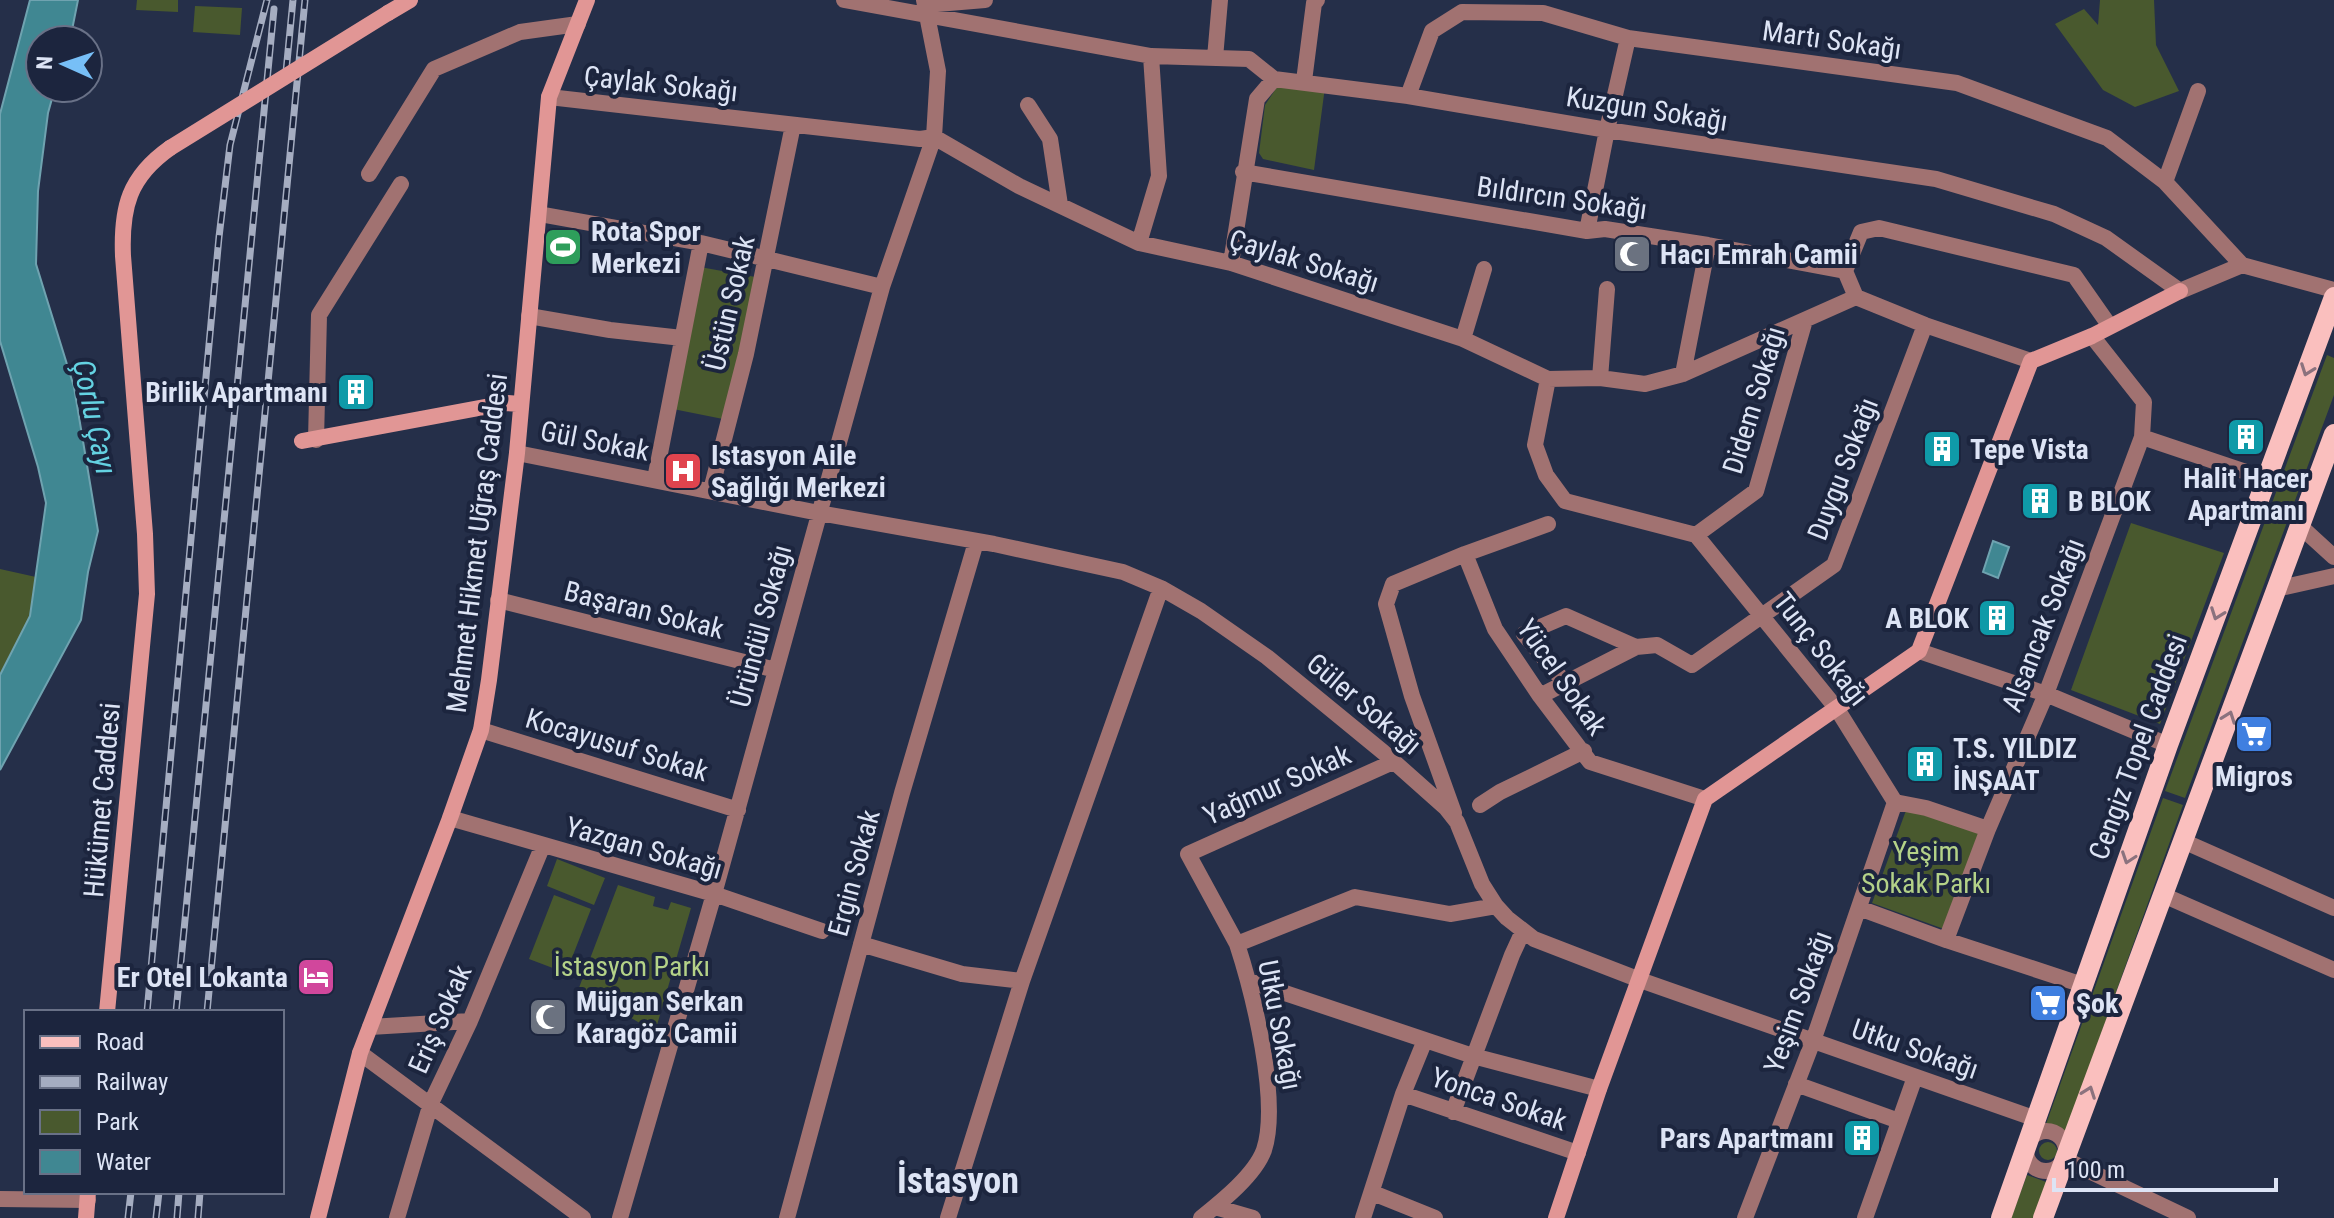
<svg xmlns="http://www.w3.org/2000/svg" width="2334" height="1218" font-family="'Roboto Condensed',sans-serif">
<style>
.green{fill:#49592e}
.water{fill:#408792;stroke:#6fa3b0;stroke-width:2}
.lines{fill:none;stroke-linecap:round;stroke-linejoin:round}
.street{stroke:#a17271;stroke-width:16}
.secondary{stroke:#e19695;stroke-width:16}
.primary{stroke:#fabfbe;stroke-width:20}
.rail-casing{stroke:#a5adc1;stroke-width:7}
.rail{stroke:#1c253e;stroke-width:4;stroke-dasharray:12;stroke-linecap:butt}
.secondary-bridge{stroke:#e19695;stroke-width:16}
.oneway{stroke:#8b727e}
.labels{text-anchor:middle;dominant-baseline:central;stroke-width:8;stroke-linejoin:round;paint-order:stroke}
.street-label{font-size:28px;fill:#dde4f5;stroke:#1c253e}
.poi-label{font-size:28px;font-weight:bold;fill:#dde4f5;stroke:#1c253e;text-anchor:start}
.park-label{font-size:28px;fill:#b4d288;stroke:#1c253e}
.water-label{font-size:30px;font-style:italic;fill:#64d2e2;stroke:#1c253e}
.district-label{font-size:36px;font-weight:bold;fill:#dde4f5;stroke:#1c253e}
</style>
<rect width="100%" height="100%" fill="#252f49"/>
<path class="green" d="M137 0H178V12L136 10Z
M2100 0H2154L2156 45 2179 91 2135 107 2103 90 2055 24 2084 9 2098 25Z
M195 6 242 8 240 35 193 32Z
M1277 87H1325L1314 170 1263 159 1259 153 1265 105Z
M700 267 761 278 723 419 673 409Z
M2327 355 2334 358V395L2185 798 2165 791Z
M2131 523 2224 553 2160 724 2071 690Z
M0 569 36 577 30 616 0 674Z
M2163 798 2183 805 2066 1132 2046 1124Z
M1908 805 1980 831 1944 929 1872 903Z
M557 859 605 878 594 905 547 886Z
M618 885 655 897 653 906 668 910 671 902 691 908 655 1032 621 1012 577 993Z
M554 895 591 909 566 973 529 959Z
M2039 1151a9 9 0 1 1 18 0a9 9 0 1 1-18 0Z
M2027 1175 2049 1183 2035 1218H2011Z"/>
<path class="water" d="M30 0H78L70 40H40V88H55L48 113 38 191 36 264 74 387 98 531 88 572 81 620 0 770V675L30 616 46 503 38 467 0 341V114Z
M1993 541 2009 547 1998 578 1983 572Z"/>
<g class="lines">
<path class="street" d="M844 0 1151 56 1249 59 1274 79 1408 96 1607 130 1936 179 2054 214 2106 238 2180 291 2242 265 2334 290
M925 5 985 0
M1215 58 1220 0
M1304 81 1314 3 1317 0
M1408 96 1432 31 1462 12 1543 13 1628 38 1957 83 2107 138 2165 182 2242 265
M549 97 920 139 934 137 1019 186 1139 243 1231 263 1463 339 1548 379 1600 378 1645 384 1683 374 1856 297 1925 325 2031 361
M1028 105 1050 139 1060 205
M1243 172 1587 231 1605 229 1708 245 1845 271 1856 297
M369 174 434 69 520 32 578 24
M2165 182 2198 91
M539 214 701 243 882 287
M1587 231 1607 130 1628 38
M1139 243 1159 176 1151 56
M1231 263 1257 99 1274 79
M1845 271 1861 232 1879 228 2074 275 2109 325
M529 316 610 330 682 338
M1463 339 1484 269
M1683 374 1708 245
M1600 378 1607 289
M1548 379 1535 445 1546 475 1565 501 1696 535 1756 491 1805 320
M2142 437 2267 479
M316 440 319 315 401 184
M517 453 819 513 994 544 1123 572 1161 588 1201 611 1267 657 1383 752 1446 808 1457 822 1482 884 1496 906 1507 918 1534 939 1640 980 2036 1119
M655 479 701 243
M711 490 746 354 793 125
M2300 526 2334 557
M1696 535 1837 709 1895 802
M1465 554 1495 629 1540 696 1590 762 1705 799
M2276 589 2334 576
M498 600 776 670
M1919 651 2046 694 2168 745
M1565 683 1524 634 1566 616 1636 647 1657 645 1692 665 1834 565 1925 325
M1540 696 1636 647
M481 730 738 810
M1895 802 1926 808 1988 829
M1480 805 1500 792 1584 751
M1454 813 1412 696 1386 604 1393 584 1465 554 1548 524
M450 818 714 894 822 931
M2183 841 2334 908
M2163 895 2334 970
M1859 908 1946 940 2083 985
M1946 940 1988 829 2046 694 2142 437 2144 402 2092 336
M861 944 962 974 1022 981
M1237 944 1188 854 1393 762
M1249 981 1473 1056 1599 1089
M370 1027 470 1021
M360 1053 583 1218
M1796 1084 1899 1121
M1403 1094 1578 1153
M1453 1112 1512 955 1523 931
M2026 1151a20 20 0 1 1 40 0a20 20 0 1 1-40 0Z
M2064 1159 2188 1218
M1373 1193 1435 1218
M0 1199 88 1200
M1215 1207 1253 1218
M397 1218 431 1103 470 1021 543 845
M620 1218 714 894 882 287 934 137 938 71 924 0
M787 1218 902 793 976 542
M948 1218 1022 981 1161 588
M1201 1218C1221 1202 1255 1175 1264 1150 1280 1101 1253 993 1237 944L1355 897 1450 914 1496 906
M1363 1218 1403 1094 1425 1040
M1745 1218 1813 1041 1895 802
M1865 1218 1915 1077"/>
<path class="secondary" d="M388 13 410 0
M302 441 506 403 521 404
M107 1012 147 594 145 534 123 256C121 207 129 177 170 148
M86 1218 88 1192
M318 1218 360 1053 450 818 481 730 489 680 517 453 549 97 587 0
M1556 1218 1599 1089 1705 799 1919 651 2031 361 2092 336 2180 291"/>
<path class="primary" d="M2001 1218 2168 745 2334 297
M2043 1218 2334 434"/>
<defs>
<path id="rail" d="M286 72 293 0
M147 1012 219 237 230 145 267 0
M176 1012 274 9
M207 1012 305 0
M128 1218 131 1192
M156 1218 159 1192
M177 1218 179 1192
M198 1218 200 1192"/>
</defs>
<use href="#rail" class="rail-casing"/>
<use href="#rail" class="rail"/>
<path class="secondary-bridge" d="M170 148 388 13"/>
</g>
<defs><path id="oneway-chevron" d="M-2-3.5L2.5 0L-2 3.5" fill="none" stroke-width="1.6" stroke-linecap="round" stroke-linejoin="round" transform="scale(2)"/></defs>
<g class="oneway">
<use href="#oneway-chevron" transform="translate(2307 370) rotate(110)"/>
<use href="#oneway-chevron" transform="translate(2217 614) rotate(110)"/>
<use href="#oneway-chevron" transform="translate(2229 717) rotate(-70)"/>
<use href="#oneway-chevron" transform="translate(2128 858) rotate(109)"/>
<use href="#oneway-chevron" transform="translate(2089 1092) rotate(-70)"/>
</g>
<defs>
<symbol id="stadium-square" viewBox="-11 -11 22 22"><rect x="-9" y="-9" width="18" height="18" rx="4" fill="#2e9e5b" stroke="#1c253e"/><path d="M0-5a6.5 5 0 1 0 0 10a6.5 5 0 1 0 0-10ZM-3.5-1.8h7v3.6h-7Z" fill="#fff"/></symbol>
<symbol id="mosque-square" viewBox="-11 -11 22 22"><rect x="-9" y="-9" width="18" height="18" rx="4" fill="#6b7280" stroke="#1c253e"/><path d="M3.5-4.9A6 6 0 1 0 3.5 4.9A5 5 0 1 1 3.5-4.9Z" fill="#fff"/></symbol>
<symbol id="building-square" viewBox="-11 -11 22 22"><rect x="-9" y="-9" width="18" height="18" rx="4" fill="#0f9aa8" stroke="#1c253e"/><path d="M-4-6H4V6H1V3H-1V6H-4ZM-2.5-4.3h1.7v1.8h-1.7ZM.8-4.3h1.7v1.8H.8ZM-2.5-1h1.7V.8h-1.7ZM.8-1h1.7V.8H.8Z" fill="#fff"/></symbol>
<symbol id="hospital-square" viewBox="-11 -11 22 22"><rect x="-9" y="-9" width="18" height="18" rx="4" fill="#e0444e" stroke="#1c253e"/><path d="M-5-5h3v3.5h4V-5h3V5h-3V1.5h-4V5h-3Z" fill="#fff"/></symbol>
<symbol id="supermarket-square" viewBox="-11 -11 22 22"><rect x="-9" y="-9" width="18" height="18" rx="4" fill="#3f7fe0" stroke="#1c253e"/><path d="M-6-5.5h2.5l.6 2H6L4.5 2H-2.5L-4.4-4H-6ZM-1.5 3.2a1.3 1.3 0 1 0 .1 0ZM3 3.2a1.3 1.3 0 1 0 .1 0Z" fill="#fff"/></symbol>
<symbol id="hotel-square" viewBox="-11 -11 22 22"><rect x="-9" y="-9" width="18" height="18" rx="4" fill="#d1479c" stroke="#1c253e"/><path d="M-6-4.5h1.5V1H6V5H4.5V3h-9V5H-6ZM-4 0a1.8 1.8 0 1 1 3.6 0ZM.5 0V-2.5h3Q6-2.5 6 0Z" fill="#fff"/></symbol>
</defs>
<g fill-rule="evenodd">
<use href="#stadium-square" x="541" y="225" width="44" height="44"/>
<use href="#mosque-square" x="1610" y="232" width="44" height="44"/>
<use href="#building-square" x="334" y="370" width="44" height="44"/>
<use href="#building-square" x="2224" y="415" width="44" height="44"/>
<use href="#building-square" x="1920" y="427" width="44" height="44"/>
<use href="#hospital-square" x="661" y="449" width="44" height="44"/>
<use href="#building-square" x="2018" y="479" width="44" height="44"/>
<use href="#building-square" x="1975" y="596" width="44" height="44"/>
<use href="#supermarket-square" x="2232" y="712" width="44" height="44"/>
<use href="#building-square" x="1903" y="742" width="44" height="44"/>
<use href="#hotel-square" x="294" y="955" width="44" height="44"/>
<use href="#supermarket-square" x="2026" y="981" width="44" height="44"/>
<use href="#mosque-square" x="526" y="995" width="44" height="44"/>
<use href="#building-square" x="1840" y="1116" width="44" height="44"/>
</g>
<g class="labels">
<g class="street-label">
<text transform="translate(1832 40) rotate(8)">Martı Sokağı</text>
<text transform="translate(661 84) rotate(6)">Çaylak Sokağı</text>
<text transform="translate(1647 109) rotate(9)">Kuzgun Sokağı</text>
<text transform="translate(1562 198) rotate(8)">Bıldırcın Sokağı</text>
<text transform="translate(1304 261) rotate(17)">Çaylak Sokağı</text>
<text transform="translate(730 303) rotate(-77)">Üstün Sokak</text>
<text transform="translate(1754 400) rotate(-73)">Didem Sokağı</text>
<text transform="translate(595 441) rotate(11)">Gül Sokak</text>
<text transform="translate(1843 469) rotate(-69)">Duygu Sokağı</text>
<text transform="translate(477 543) rotate(-83)">Mehmet Hikmet Uğraş Caddesi</text>
<text transform="translate(644 610) rotate(14)">Başaran Sokak</text>
<text transform="translate(2043 625) rotate(-69)">Alsancak Sokağı</text>
<text transform="translate(761 626) rotate(-75)">Üründül Sokağı</text>
<text transform="translate(1821 649) rotate(52)">Tunç Sokağı</text>
<text transform="translate(1562 677) rotate(55)">Yücel Sokak</text>
<text transform="translate(1364 704) rotate(40)">Güler Sokağı</text>
<text transform="translate(617 745) rotate(17)">Kocayusuf Sokak</text>
<text transform="translate(2138 747) rotate(-70)">Cengiz Topel Caddesi</text>
<text transform="translate(1277 785) rotate(-24)">Yağmur Sokak</text>
<text transform="translate(102 800) rotate(-85)">Hükümet Caddesi</text>
<text transform="translate(644 848) rotate(16)">Yazgan Sokağı</text>
<text transform="translate(854 873) rotate(-75)">Ergin Sokak</text>
<text transform="translate(1798 1002) rotate(-70)">Yeşim Sokağı</text>
<text transform="translate(440 1019) rotate(-66)">Eriş Sokak</text>
<text transform="translate(1280 1025) rotate(79)">Utku Sokağı</text>
<text transform="translate(1915 1049) rotate(19)">Utku Sokağı</text>
<text transform="translate(1499 1099) rotate(19)">Yonca Sokak</text>
</g>
<g class="poi-label">
<text x="591" y="231">Rota Spor<tspan x="591" dy="32">Merkezi</tspan></text>
<text x="1660" y="254">Hacı Emrah Camii</text>
<text x="328" y="392" text-anchor="end">Birlik Apartmanı</text>
<text x="1970" y="449">Tepe Vista</text>
<text x="711" y="455">Istasyon Aile<tspan x="711" dy="32">Sağlığı Merkezi</tspan></text>
<text x="2246" y="478" text-anchor="middle">Halit Hacer<tspan x="2246" dy="32">Apartmanı</tspan></text>
<text x="2068" y="501">B BLOK</text>
<text x="1969" y="618" text-anchor="end">A BLOK</text>
<text x="1953" y="748">T.S. YILDIZ<tspan x="1953" dy="32">İNŞAAT</tspan></text>
<text x="2254" y="776" text-anchor="middle">Migros</text>
<text x="288" y="977" text-anchor="end">Er Otel Lokanta</text>
<text x="576" y="1001">Müjgan Serkan<tspan x="576" dy="32">Karagöz Camii</tspan></text>
<text x="2076" y="1003">Şok</text>
<text x="1834" y="1138" text-anchor="end">Pars Apartmanı</text>
</g>
<g class="park-label">
<text x="1926" y="851">Yeşim<tspan x="1926" dy="32">Sokak Parkı</tspan></text>
<text x="632" y="966">İstasyon Parkı</text>
</g>
<g class="water-label">
<text transform="translate(95 417) rotate(78)">Çorlu Çayı</text>
</g>
<g class="district-label">
<text x="958" y="1181">İstasyon</text>
</g>
</g>
<rect x="24" y="1010" width="260" height="184" fill="#1c253e" stroke="#697187" stroke-width="2"/>
<rect x="40" y="1036" width="40" height="12" fill="#fabfbe" stroke="#697187" stroke-width="2"/>
<text x="96" y="1050" font-size="24" fill="#dde4f5">Road</text>
<rect x="40" y="1076" width="40" height="12" fill="#a5adc1" stroke="#697187" stroke-width="2"/>
<text x="96" y="1090" font-size="24" fill="#dde4f5">Railway</text>
<rect x="40" y="1110" width="40" height="24" fill="#49592e" stroke="#697187" stroke-width="2"/>
<text x="96" y="1130" font-size="24" fill="#dde4f5">Park</text>
<rect x="40" y="1150" width="40" height="24" fill="#408792" stroke="#697187" stroke-width="2"/>
<text x="96" y="1170" font-size="24" fill="#dde4f5">Water</text>
<g transform="translate(64 64) rotate(273)"><circle r="38" fill="#1c253e" stroke="#697187" stroke-width="2"/>
<path d="M0-6L14 30L0 20L-14 30Z" fill="#77bff7"/>
<text y="-12" font-size="22" font-weight="bold" text-anchor="middle" fill="#dde4f5">N</text>
</g>
<path d="M2054 1178v12h222v-12" fill="none" stroke="#dde4f5" stroke-width="4"/>
<text x="2066" y="1178" font-size="24" fill="#dde4f5" stroke="#1c253e" stroke-width="6" paint-order="stroke">100 m</text>
</svg>
